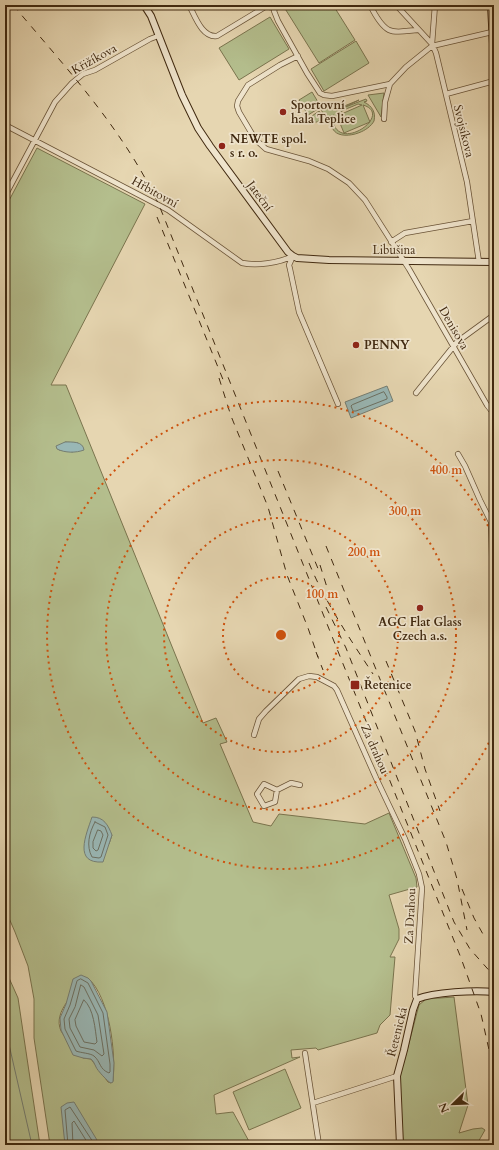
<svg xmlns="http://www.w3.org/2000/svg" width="499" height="1150" font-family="Cardo,serif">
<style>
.green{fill:#b4be8d;stroke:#7a744e;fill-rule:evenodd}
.water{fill:#99b7b5;stroke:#757e73}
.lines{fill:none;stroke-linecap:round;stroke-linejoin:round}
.shore{stroke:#6c7062;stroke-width:1}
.stream{stroke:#757e73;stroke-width:1}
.street-casing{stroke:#6a5438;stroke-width:6}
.secondary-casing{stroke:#402910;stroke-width:8}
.street{stroke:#efe4cc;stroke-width:4.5}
.secondary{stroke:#efe4cc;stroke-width:6}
.rail{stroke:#402910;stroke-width:1;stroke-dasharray:7 7;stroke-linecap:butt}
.ring{fill:none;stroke:#cf520d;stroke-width:2;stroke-dasharray:2 4}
.poi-dot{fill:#8f2418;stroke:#efe4cc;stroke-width:1.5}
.labels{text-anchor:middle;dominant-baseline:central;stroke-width:3.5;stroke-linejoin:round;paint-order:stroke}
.street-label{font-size:12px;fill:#402910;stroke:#efe4cc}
.poi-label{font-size:12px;font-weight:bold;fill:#402910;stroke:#efe4cc;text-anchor:start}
.centre{fill:#cf520d;stroke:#efe4cc;stroke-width:2}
.ring-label{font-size:12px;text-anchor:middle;font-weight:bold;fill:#cf520d;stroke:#efe4cc;stroke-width:3.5;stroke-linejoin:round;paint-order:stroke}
</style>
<rect width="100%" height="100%" fill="#e6d6b1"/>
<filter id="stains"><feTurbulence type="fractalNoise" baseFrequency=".005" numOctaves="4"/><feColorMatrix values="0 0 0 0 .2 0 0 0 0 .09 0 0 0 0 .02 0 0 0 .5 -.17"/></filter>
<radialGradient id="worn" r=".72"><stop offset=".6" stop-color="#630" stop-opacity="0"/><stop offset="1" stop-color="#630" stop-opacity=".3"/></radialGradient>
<path class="green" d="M287 5H333L355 40 319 63 284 7Z
M270 17 289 49 239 80 219 48Z
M356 41 369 63 324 91 311 69Z
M312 92 321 107 308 115 299 100Z
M384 93 381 117 368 95Z
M366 99 367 101 364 102C372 106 376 112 374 121 365 138 322 144 334 115L325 118 321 109 334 104 337 111V109L359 100 343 108ZM358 104 362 105 337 116 344 133 370 122 363 105C393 114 344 150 334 125 333 111 348 109 358 104Z
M319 111 324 118 317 122H314L312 116Z
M37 148 145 204 51 385H66L203 723 216 718 227 742 220 744 253 822 271 826 279 814 365 824 389 813 416 878 417 887 389 895 399 929V939L390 957H395L390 1015 380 1025 377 1033 318 1050 316 1048 291 1050 292 1058 300 1057 214 1095 216 1114 233 1112 251 1145H50L34 1038V999L28 966 15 932 5 909V422L7 419 5 416V208ZM65 442 78 443 73 452 59 450ZM92 818 112 835 109 844ZM88 978C110 998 116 1053 113 1081L111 1083 108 1082 91 1059 83 1058C76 1050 66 1039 61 1031 52 1011 77 991 88 978Z
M5 969 18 998 40 1145H5Z
M454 997 468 1105 459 1133 473 1129 482 1128 485 1130 477 1144 474 1145H403L399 1076 404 1062 419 1005 426 999Z
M285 1069 301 1108 249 1130 233 1092Z"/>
<path class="water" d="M387 386 393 401 351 418 345 402Z
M65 442C72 442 83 441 84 450 76 453 65 453 57 449L56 446Z
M92 817C104 817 108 825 112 835L103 862C73 864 86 835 92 817Z
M81 975 88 978 91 981 107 1012 114 1063 113 1082 111 1083C108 1082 97 1070 96 1067 94 1063 94 1062 91 1059L83 1058 73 1055 61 1030 60 1018 66 1004 73 979Z
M74 1102 100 1145H65L61 1107 67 1103Z"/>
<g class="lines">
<path class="shore" d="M384 392 387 397V399L356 411H353L351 406 352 405Z
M95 822 105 827 108 835 101 857 99 858 92 857C86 846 89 833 95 822Z
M98 830 101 831 103 835 98 850 96 851 93 848V842Z
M81 979 88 983 103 1013 110 1064V1072L109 1073C99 1069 101 1062 94 1056 90 1053 81 1053 76 1051L65 1029 64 1019 70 1005 77 981Z
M81 985 84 987 98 1015 104 1054 102 1056 94 1050 80 1047 70 1028 69 1019 75 1007Z
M84 1000C94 1009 95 1029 97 1042L95 1044 84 1042 76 1026 75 1020Z
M68 1145 65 1110 70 1107 95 1145
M73 1145 72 1123 74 1121 89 1145"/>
<path class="stream" d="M5 1027 32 1145"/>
<defs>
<path id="street" d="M189 5C195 16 202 38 217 36L265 7H269L275 8
M276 5 274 11 278 21 307 73 320 93 324 95 332 96 390 84
M370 5C374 13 381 26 389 30 397 34 410 30 418 30
M396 5 432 44
M435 5 432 44 436 53 467 182 479 262
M298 56 280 65 248 85 238 101 237 106 239 112 255 139 266 149 309 161 328 169 349 183 365 200 409 269 487 405 494 414
M446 94 494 81
M384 119 385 102 390 84 406 67 432 46 492 32
M5 125 168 210 242 263C257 266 279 263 293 256
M5 196 55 102 72 83 83 74 95 70 150 39 158 36
M391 242 405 233 473 221
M293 256 289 265 290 269 299 312 338 404
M416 393 457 342 494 315
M458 454 465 466 480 500 491 522 494 625
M254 735 259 719 266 711 299 679 309 676 317 677 334 686 337 690 376 778 405 839 419 874 422 888 415 996 417 999
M277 790 275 802 264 806 257 794 264 784 277 790 291 783 300 785
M305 1053 319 1145
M313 1103 397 1076"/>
<path id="secondary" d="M144 5 151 16 182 95 198 128 210 146 288 252 293 256 297 258 329 260 494 262
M491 5 494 63
M494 632 493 638 494 688
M400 1145 397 1076 404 1050 413 1010 417 999C434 992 475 990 494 992"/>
</defs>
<use href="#street" class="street-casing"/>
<use href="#secondary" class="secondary-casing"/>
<use href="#street" class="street"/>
<use href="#secondary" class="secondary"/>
<path class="rail" d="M13 5C67 69 123 129 159 205L461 958 481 1014 494 1072
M157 217 224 382
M219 378 231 416 268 507 287 575 308 628 318 657
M278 471 319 571
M326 546 446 842 457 879 467 930
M309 563C325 602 350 639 373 674
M320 565 330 597
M326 607 346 648 454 922 470 949 494 976
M316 652 323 670
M386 661 415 731 425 769 440 811
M462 889 474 918 484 936"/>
</g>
<g class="ring">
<circle cx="281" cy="635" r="58"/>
<circle cx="281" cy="635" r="117"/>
<circle cx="281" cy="635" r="175"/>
<path d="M494 732A234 234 0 1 1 494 538"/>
</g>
<g class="poi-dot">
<circle cx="283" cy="112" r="4"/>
<circle cx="222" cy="146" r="4"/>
<circle cx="356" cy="345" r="4"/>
<circle cx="420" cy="608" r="4"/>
<rect x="350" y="680" width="10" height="10" rx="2"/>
</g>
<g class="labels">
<g class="street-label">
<text transform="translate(94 59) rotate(-29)">Křižíkova</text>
<text transform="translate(464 131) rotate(76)">Svojsíkova</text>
<text transform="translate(155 192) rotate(29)">Hřbitovní</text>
<text transform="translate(260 196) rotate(53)">Jateční</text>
<text x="394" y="250">Libušina</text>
<text transform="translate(454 328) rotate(60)">Denisova</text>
<text transform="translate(375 749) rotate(66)">Za drahou</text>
<text transform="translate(410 916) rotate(-87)">Za Drahou</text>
<text transform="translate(397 1032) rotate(-76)">Řetenická</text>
</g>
<g class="poi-label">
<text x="291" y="105">Sportovní<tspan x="291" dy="14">hala Teplice</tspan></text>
<text x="230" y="139">NEWTE spol.<tspan x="230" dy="14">s r. o.</tspan></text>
<text x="364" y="345">PENNY</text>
<text x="420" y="622" text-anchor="middle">AGC Flat Glass<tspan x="420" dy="14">Czech a.s.</tspan></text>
<text x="364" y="685">Řetenice</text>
</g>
</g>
<circle cx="281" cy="635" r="6" class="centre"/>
<g class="ring-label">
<text x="446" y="474">400 m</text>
<text x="405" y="515">300 m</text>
<text x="364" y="556">200 m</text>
<text x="322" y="598">100 m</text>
</g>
<rect width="499" height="1150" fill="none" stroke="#e6d6b1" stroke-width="20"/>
<rect x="6" y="6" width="487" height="1138" fill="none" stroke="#402910" stroke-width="2"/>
<rect x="10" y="10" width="479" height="1130" fill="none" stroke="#402910"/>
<g transform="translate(453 1104) rotate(247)" stroke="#efe4cc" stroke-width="3" paint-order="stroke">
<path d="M0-3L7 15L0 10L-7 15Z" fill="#402910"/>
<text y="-6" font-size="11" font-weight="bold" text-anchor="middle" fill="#402910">N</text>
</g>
<rect width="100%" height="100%" filter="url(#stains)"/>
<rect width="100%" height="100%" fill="url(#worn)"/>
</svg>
